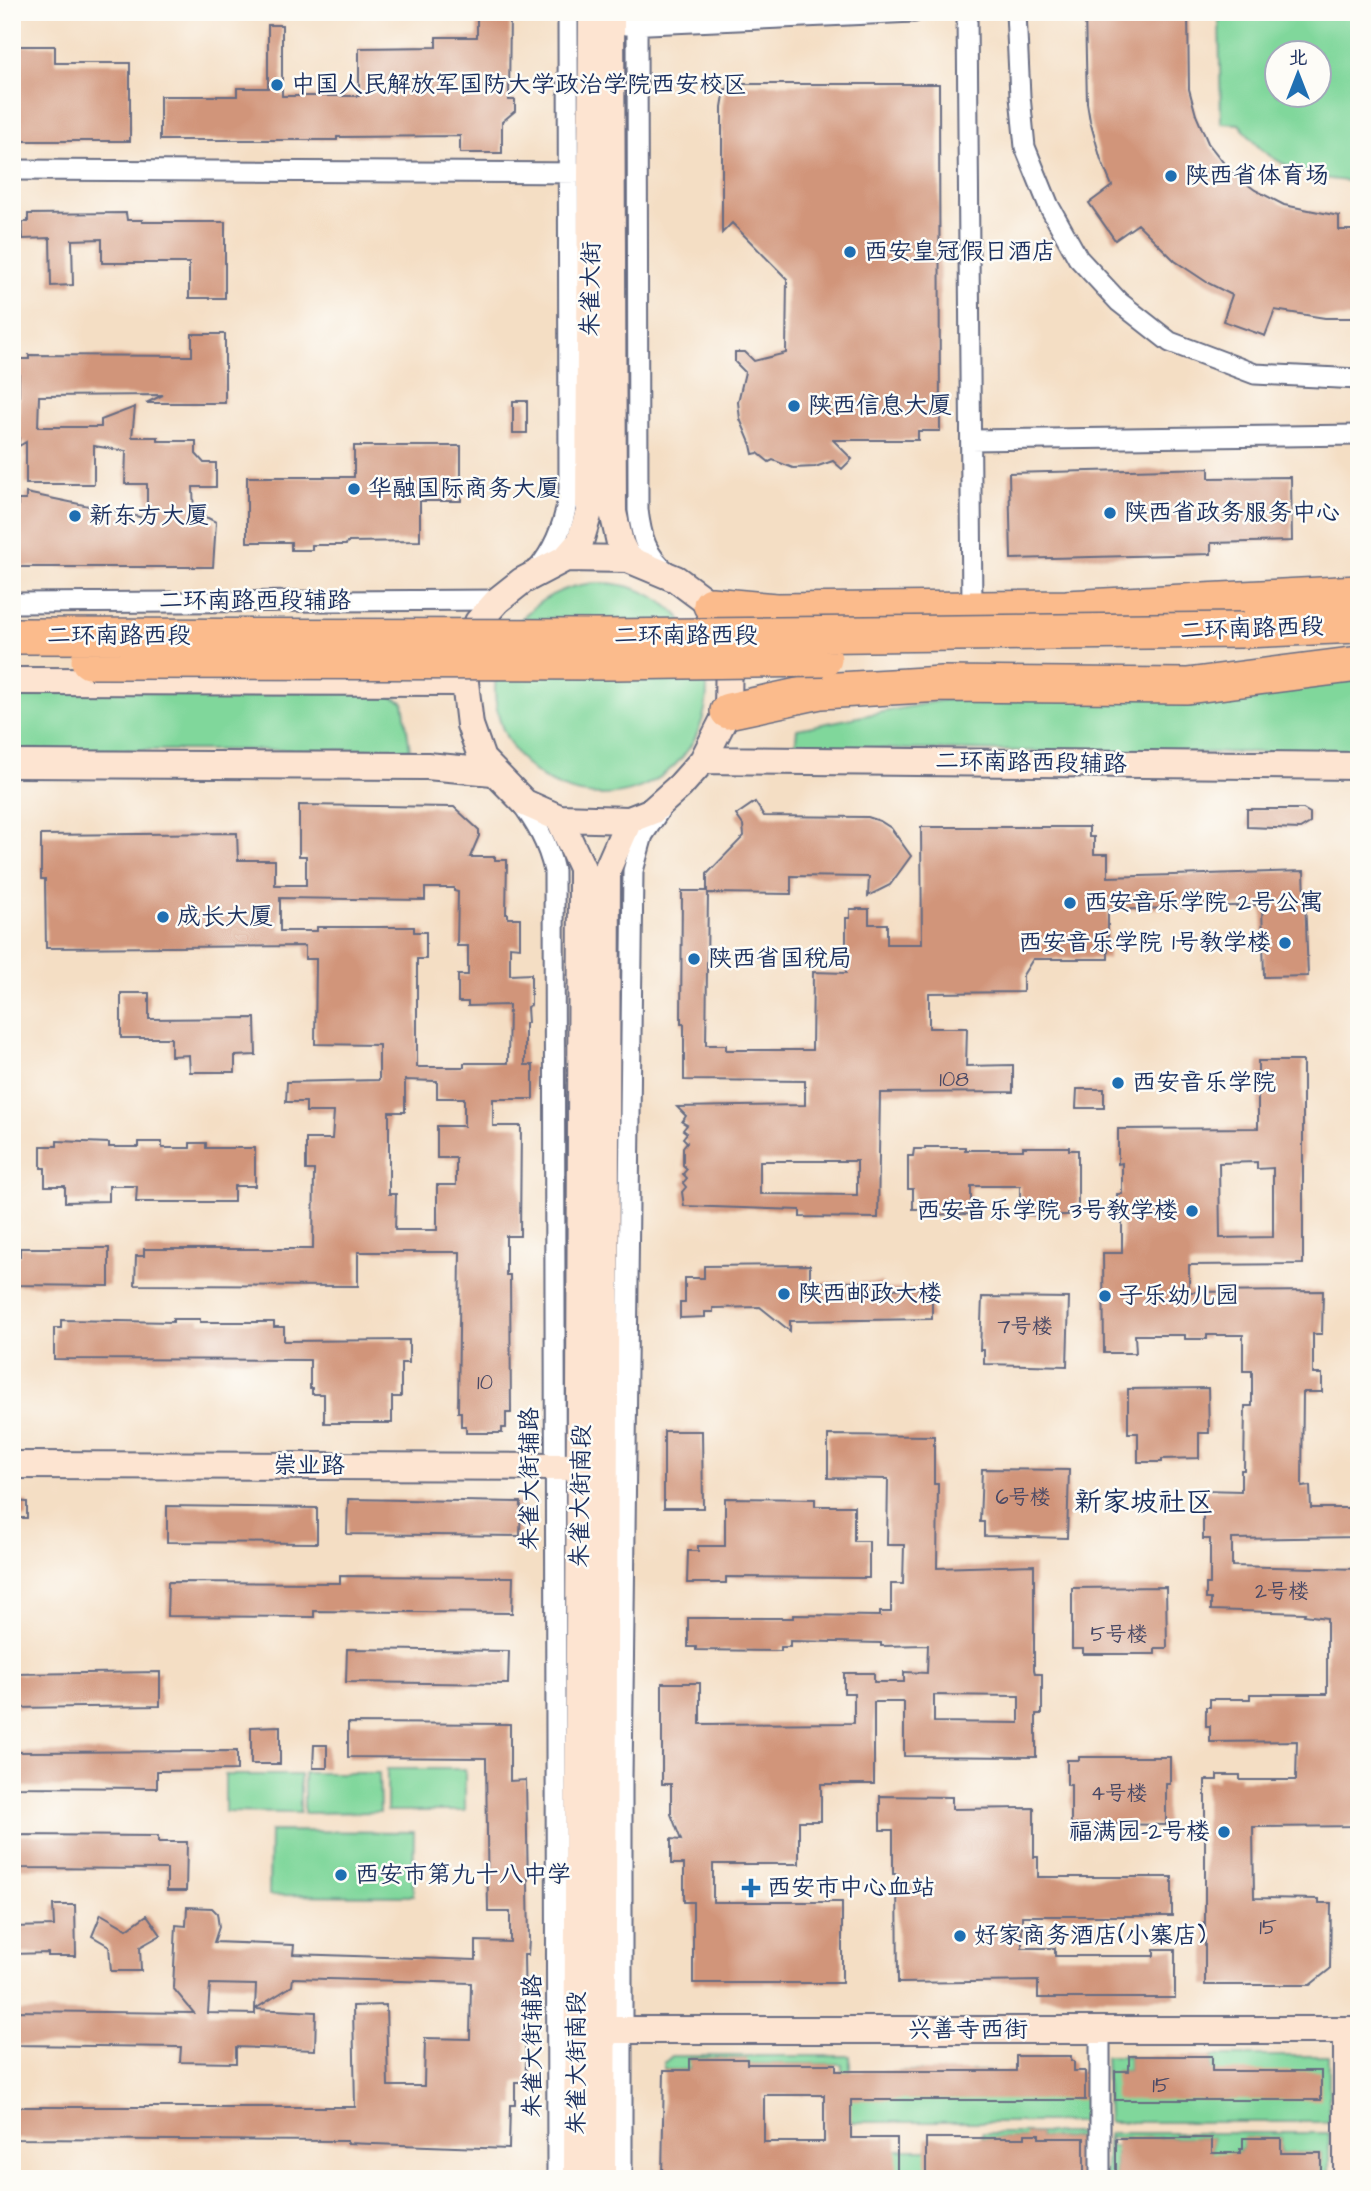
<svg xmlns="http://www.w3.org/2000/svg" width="1371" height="2191" font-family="'Architects Daughter','LXGW WenKai TC',sans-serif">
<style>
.green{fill:#80d79b;stroke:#4e837c;stroke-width:2;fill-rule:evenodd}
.building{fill:#d1957a;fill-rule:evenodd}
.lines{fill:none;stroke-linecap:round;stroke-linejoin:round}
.street-casing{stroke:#676c82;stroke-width:23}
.secondary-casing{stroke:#676c82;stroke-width:30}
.highway-casing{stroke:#676c82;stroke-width:38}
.street{stroke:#fff;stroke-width:19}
.secondary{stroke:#fde4d1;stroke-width:26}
.highway{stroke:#fbbb8c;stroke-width:35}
.highway-bridge-casing{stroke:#676c82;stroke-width:38;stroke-linecap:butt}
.highway-bridge{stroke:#fbbb8c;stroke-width:35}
.poi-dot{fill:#1f6fb2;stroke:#fdfcf7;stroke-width:2.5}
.labels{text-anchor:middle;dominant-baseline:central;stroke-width:5;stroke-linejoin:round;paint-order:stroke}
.number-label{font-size:21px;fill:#484865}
.poi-label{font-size:24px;fill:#1b2f5e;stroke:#fdfcf7;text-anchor:start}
.street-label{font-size:24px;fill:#1b2f5e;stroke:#fdfcf7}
.quarter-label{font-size:28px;fill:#1b2f5e;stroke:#fdfcf7}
</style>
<rect width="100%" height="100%" fill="#fdfcf7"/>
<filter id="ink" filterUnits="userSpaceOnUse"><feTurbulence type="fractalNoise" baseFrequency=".0143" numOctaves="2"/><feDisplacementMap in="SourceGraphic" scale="14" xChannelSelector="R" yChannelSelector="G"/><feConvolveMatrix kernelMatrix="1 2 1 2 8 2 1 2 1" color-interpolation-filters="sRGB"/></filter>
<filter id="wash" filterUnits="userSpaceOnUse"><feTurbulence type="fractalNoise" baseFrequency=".00686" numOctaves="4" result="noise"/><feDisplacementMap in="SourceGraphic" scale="28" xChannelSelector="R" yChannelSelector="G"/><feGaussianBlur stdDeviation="1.57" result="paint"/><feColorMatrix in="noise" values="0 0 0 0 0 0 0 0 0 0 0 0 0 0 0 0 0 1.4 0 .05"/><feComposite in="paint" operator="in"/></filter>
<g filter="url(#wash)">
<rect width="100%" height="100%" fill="#f4dec4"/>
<path class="green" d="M1219 12H1359V181C1326 182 1287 171 1261 149 1253 142 1246 132 1239 124L1221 123ZM1276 52H1318V94H1276Z
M495 689a106 106 0 1 1 212 0a106 106 0 1 1-212 0Z
M1359 680V751L1173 753 795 748 797 729 943 700Z
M12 687 376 689 403 702 410 750H12Z
M387 1769H465V1811H387Z
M304 1773H379L380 1812 304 1813Z
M225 1775H300V1813L225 1812Z
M270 1831 414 1832 413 1896 269 1895Z
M672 2056H850V2099H899V2071H921L922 2099H970V2071H993V2099H1085V2056H1095L1092 2120 1080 2122H851V2120H842V2064H747L746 2059H690V2070H664V2063Z
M1105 2056H1129V2071H1115H1212V2056H1329V2122H1110L1108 2120Z
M982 2133H1089L1092 2135 1095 2179H1084V2138H1039V2134L1025 2138H982Z
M1110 2133H1329V2179H1321V2153H1281V2138H1244L1243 2149H1240V2153H1230V2179L1206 2153 1212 2152V2138H1109V2146L1124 2147 1116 2153V2179H1105L1108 2135Z
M851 2150H1025L994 2179H842V2151Z"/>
<g id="blocks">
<path class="building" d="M477 12H510L509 100H515V111L502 122V153H460V136L337 137V140H160V96H237V88H268V25H282V96H359V48L436 47V37H477Z
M1085 12H1188L1189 89 1196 115 1208 143 1230 171 1255 190 1284 205 1339 216V230H1359V318H1325L1275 310 1265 336 1223 321 1232 295 1208 283 1175 261 1138 224 1115 240 1089 203 1112 186 1101 160 1090 121 1087 103Z
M12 46H55V63H130V141H12Z
M728 84H939L940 431H918V440H833L852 459 842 469 833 461 815 467 793 468 773 460 769 462 758 453 753 454 751 445 740 419 738 402 745 372 735 362V352H745L754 361 786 353 787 279 732 223 722 233V107L725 89H728Z
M126 213 127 220H142V222H225V298H189V263H102V239L72 240 73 285 51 286 50 238 23 239V222H28V214Z
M192 334H225V403H146L163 395 39 396 38 427H101V420L135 407 132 437H158V441H196V454L204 463H216V487H193L194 515 208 518 216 522 213 567H12L13 504 18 505V500H26V493L94 507V511H116L147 519V484H125L126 451 94 446V484H26V442L19 446V359H29V355L192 356Z
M513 401H527V433H513Z
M354 446H461V501H420V541L347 542 346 545H312V550H291V542H247V477H354Z
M1209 468V478L1291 477 1292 541 1211 543V554L1011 559 1009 473Z
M755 802 764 816 868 817 880 821 891 828 911 856 890 885 868 896 869 877 791 876V894L708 893 706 1045H726V1050H812L813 972 846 973V918H850V909H869V924H887V944H922L921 827H1089V837H1094V854H1108V877L1304 871 1308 976 1264 977 1262 905 1108 910V959H1033L1023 975V992L929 993V1028H967L966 1066 1013 1065V1092L880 1093 878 1218 800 1217V1210L684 1206 682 1192 686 1187 683 1183 687 1178 683 1174 687 1169 683 1165V1147L687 1142 683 1138 687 1133 683 1130 687 1125 682 1122 686 1116 677 1107 805 1105V1081L684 1080V1024H681L682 891H707V874L744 836 743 825 736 815ZM760 1161H857V1195L760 1194Z
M299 805 454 807 479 830V836L470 857H495V860H507L506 914H508V918H520V947L510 946V975L531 974V1005L527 1007 528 1023H525V1065H533V1099H493V1126H521L520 1236H506V1275H510L511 1413H506V1428H502V1433H466V1426H461V1412H458L460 1252H358V1286L135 1285 136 1256H144V1249H313L314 1170H306V1139H332L334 1112H306V1102H286L287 1082 379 1080V1045L315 1044 316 962V959H305V946L46 948 45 879H41V835L237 833 238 860H275V885H306V856H299ZM425 888H454V891L458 892 457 946H468V975H458V1002H468V1006L509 1005 508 1063H464V1067H417V959H426V932H414V927H317V931H280V898L425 900ZM405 1080 437 1081V1098H464V1126H437V1158H456V1185H437V1230H395L396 1194H389V1112H405Z
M1247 809H1303L1310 813V823L1300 829 1247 827Z
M121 993H149V1019L255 1018 256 1055 235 1056V1072H190L189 1055 171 1056V1038H121Z
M1258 1061H1303V1264L1189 1265V1292L1323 1291 1322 1334H1313V1374H1322V1392H1303L1302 1487 1310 1486 1311 1508H1359V1537L1232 1539V1566L1359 1569V1826L1253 1827 1254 1898 1319 1899V1903H1331L1330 1969 1310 1985H1205V1780H1217V1775H1240V1780H1296L1297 1741 1210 1742V1726H1206V1707H1210V1699H1250V1694H1327V1618L1304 1615 1305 1613 1211 1610V1599H1206V1584H1210V1539H1203V1490L1241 1491V1470H1244L1245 1406H1252V1371H1243V1335H1207V1339H1185V1335H1135L1136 1353H1104L1103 1253H1122V1211H1117V1194H1122V1163L1118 1164V1129L1258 1128ZM1257 1162V1169L1273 1168V1237L1220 1238 1219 1163Z
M1077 1089H1104V1108H1076Z
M57 1141 109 1143V1147H139V1142H162V1148H190V1143H206V1148H255V1186H234V1202H136L137 1186H109V1201L65 1202V1186H45V1168H41V1146H57Z
M925 1147H965V1150H1023V1147H1069V1150H1078V1209H1068V1215H1029L1030 1208H1020V1186H971V1214L922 1215V1209H913V1189H908V1156H913L914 1149H925Z
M20 1248H109V1286L12 1285V1256H20Z
M810 1265V1282H882V1289L932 1288V1319L790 1321V1331L760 1307 713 1308V1312H705V1317L680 1318V1303H685V1278H704V1266Z
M982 1297 1069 1298 1067 1366 984 1364V1350H980Z
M173 1319H200V1322H274V1327H284V1341L409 1340V1363H401V1397H392V1423H324V1394H312V1388H310V1360L54 1359V1328H61V1320L173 1322Z
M1208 1388 1209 1433H1199V1458L1162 1459V1462H1138V1433H1128V1389Z
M664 1431H702L703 1508H664Z
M828 1435 934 1436V1484H938L937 1568 1034 1565V1670L1035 1674H1042V1714H1036V1757L904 1756V1702H874V1784H821V1821H799V1864H713V1902H842V1983H693V1902H684V1864H671V1839L681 1840 671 1814V1784H662V1683H700V1724L854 1723V1693H844V1673H874V1682H904V1672L927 1673 928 1645 881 1646V1643L790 1641V1647H781V1651L696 1650V1647H688V1618H793V1615L880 1616V1612H891V1584H903L904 1545H887L888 1479 828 1478ZM934 1695 1019 1696V1723L934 1722Z
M982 1469 1069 1470 1067 1538 984 1536V1522H980Z
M725 1498 815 1499V1506H854V1541H869V1578L726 1577V1583H687L688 1551H698V1546H725Z
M348 1499 521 1502 520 1536 347 1534Z
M12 1501 27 1502V1518H12Z
M167 1506 317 1508V1543L167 1542Z
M340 1576 513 1577 512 1613 314 1611V1617L167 1616 168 1582 340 1583Z
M1166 1587 1167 1648H1155V1654H1083V1649H1072V1588Z
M347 1649 509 1651 508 1684 346 1682Z
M160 1672V1706L13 1708 12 1674Z
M348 1723 510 1724V1781L526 1780 529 1940 528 1955H524L526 2082H515V2105H510L509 2149 347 2143V2141L12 2139V2107H355L353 2006 386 2005 388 2086H424L425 2038 470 2039 471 1983 293 1978 292 1986 255 2009 256 1985 210 1984 208 2013 255 2014V2009L316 2012 315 2050 236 2047V2063L180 2062 181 2047 12 2045V2011L194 2013 173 1988 176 1925 186 1926 187 1907 212 1908 217 1913 219 1927 214 1942 294 1945 293 1954 476 1960V1941L510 1942V1912H488L486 1758 348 1757Z
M280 1726V1764H251V1727Z
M314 1745H327V1768H313Z
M237 1751V1770L157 1771V1788L13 1787V1752Z
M1079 1757H1170V1784H1166V1825L1105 1824V1831H1082V1824H1071V1785H1067V1760H1079Z
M880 1796 952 1797V1809L1034 1808V1857H1038V1877H1172V1916H1022V1948H1055V1956H1154V1949H1175V1998H1038V1981L898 1983 897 1874H893V1830H880Z
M14 1835 158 1836V1842H187L186 1891H167V1869L14 1868Z
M53 1905H75L76 1956H48V1953L12 1954V1927L54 1926Z
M101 1914 127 1929 147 1915 161 1935 140 1947 141 1971H111L109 1946 92 1936Z
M1016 2056H1071V2061H1074V2071H1085V2100H851V2138H897V2179L662 2177 664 2070H690V2059H747V2064H836V2071H1016ZM764 2095H824V2142H764Z
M1129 2056H1212V2071H1321V2100H1115V2071H1129Z
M1025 2134H1039V2138H1084V2179H926V2138H1025Z
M1116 2138H1212V2153H1240V2149H1243V2138H1281V2153H1321V2179H1116Z"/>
</g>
</g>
<g filter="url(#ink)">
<use href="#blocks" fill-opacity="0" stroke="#676c82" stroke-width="2"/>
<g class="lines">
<defs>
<path id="street" d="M637 12 638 510C641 535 646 556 667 572
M967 12 972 608
M1016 12 1020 96 1025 147 1049 206 1078 258 1119 302 1170 342 1255 374 1359 379
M626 25 914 12
M12 170 592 173
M971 440 1359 435
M537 570C557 546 566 520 569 489L568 12
M12 603 498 600
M519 800C536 823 548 843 554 871L557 2179
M1100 2030V2179
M622 2179V1779L633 871 643 835 663 805"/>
<path id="secondary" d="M611 12 613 512 620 543 628 559
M566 558 628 559 676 579 711 605 729 646 728 711 703 760 680 786 652 811 629 820 559 818 525 803 482 759 470 725 465 682 467 648 478 622 498 600 522 581Z
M566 558 580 542 589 512 592 12
M12 681 465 682
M703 760 1359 766
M12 764 427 766 493 772
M559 818 582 868 577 2179
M12 1465 598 1467
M586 2030H1359
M1347 2030V2179
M602 2179 607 870 629 820"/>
<path id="highway" d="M711 605 776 611 1066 608 1359 593
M1244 630 1359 625
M728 711 821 691 942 684 1187 686 1359 664"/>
</defs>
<use href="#street" class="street-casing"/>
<use href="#secondary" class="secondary-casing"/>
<use href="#highway" class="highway-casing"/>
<use href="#street" class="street"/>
<use href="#secondary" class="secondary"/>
<use href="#highway" class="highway"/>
<defs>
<path id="highway-bridge" d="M12 636 601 637 1244 630
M89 661 615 662 824 659"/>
</defs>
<use href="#highway-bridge" class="highway-bridge-casing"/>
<use href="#highway-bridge" class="highway-bridge"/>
</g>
</g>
<g class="poi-dot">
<circle cx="277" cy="85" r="7"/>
<circle cx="1171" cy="176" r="7"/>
<circle cx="850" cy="252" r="7"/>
<circle cx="794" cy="406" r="7"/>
<circle cx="354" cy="489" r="7"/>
<circle cx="1110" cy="513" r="7"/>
<circle cx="75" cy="516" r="7"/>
<circle cx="1070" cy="903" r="7"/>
<circle cx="163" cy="917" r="7"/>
<circle cx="1285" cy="943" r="7"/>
<circle cx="694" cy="959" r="7"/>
<circle cx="1118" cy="1083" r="7"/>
<circle cx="1192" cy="1211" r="7"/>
<circle cx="784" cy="1294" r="7"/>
<circle cx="1105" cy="1296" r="7"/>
<circle cx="1224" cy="1832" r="7"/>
<circle cx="341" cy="1875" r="7"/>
<path d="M747.5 1877.5h7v7h7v7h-7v7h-7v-7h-7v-7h7z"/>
<circle cx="960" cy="1936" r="7"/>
</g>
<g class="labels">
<g class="number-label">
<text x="954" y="1079">108</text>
<text x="1025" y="1326">7号楼</text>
<text x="485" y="1382">10</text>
<text x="1023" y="1497">6号楼</text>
<text x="1282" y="1591">2号楼</text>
<text x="1119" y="1634">5号楼</text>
<text x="1119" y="1793">4号楼</text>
<text x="1268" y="1927">15</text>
<text x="1161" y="2085">15</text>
</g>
<g class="poi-label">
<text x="291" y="85">中国人民解放军国防大学政治学院西安校区</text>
<text x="1185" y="176">陕西省体育场</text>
<text x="864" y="252">西安皇冠假日酒店</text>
<text x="808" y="406">陕西信息大厦</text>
<text x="368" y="489">华融国际商务大厦</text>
<text x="1124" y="513">陕西省政务服务中心</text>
<text x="89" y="516">新东方大厦</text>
<text x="1084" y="903">西安音乐学院 2号公寓</text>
<text x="177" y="917">成长大厦</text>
<text x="1271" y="943" text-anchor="end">西安音乐学院 1号教学楼</text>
<text x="708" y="959">陕西省国税局</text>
<text x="1132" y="1083">西安音乐学院</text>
<text x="1178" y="1211" text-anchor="end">西安音乐学院 3号教学楼</text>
<text x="798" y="1294">陕西邮政大楼</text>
<text x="1119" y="1296">子乐幼儿园</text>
<text x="1210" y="1832" text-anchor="end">福满园-2号楼</text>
<text x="355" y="1875">西安市第九十八中学</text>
<text x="767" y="1888">西安市中心血站</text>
<text x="974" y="1936">好家商务酒店(小寨店)</text>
</g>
<g class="street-label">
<text transform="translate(591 289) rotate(-89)">朱雀大街</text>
<text x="255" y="601">二环南路西段辅路</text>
<text transform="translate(1252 629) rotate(-2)">二环南路西段</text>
<text x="119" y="636">二环南路西段</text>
<text x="686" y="636">二环南路西段</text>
<text transform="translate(1031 763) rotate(1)">二环南路西段辅路</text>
<text x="309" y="1466">崇业路</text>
<text transform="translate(530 1479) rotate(-90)">朱雀大街辅路</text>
<text transform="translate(581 1496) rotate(-89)">朱雀大街南段</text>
<text x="968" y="2030">兴善寺西街</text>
<text transform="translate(533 2046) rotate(-90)">朱雀大街辅路</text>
<text transform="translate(577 2063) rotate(-90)">朱雀大街南段</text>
</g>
<g class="quarter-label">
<text x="1144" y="1502">新家坡社区</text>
</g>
</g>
<rect width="1371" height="2191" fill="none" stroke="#fdfcf7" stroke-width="42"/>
<g transform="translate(1298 74)"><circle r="33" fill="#fdfcf7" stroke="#a3aaba" stroke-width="2"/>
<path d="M0-5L12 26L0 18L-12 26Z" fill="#1f6fb2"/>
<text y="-10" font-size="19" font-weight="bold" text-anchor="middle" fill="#1b2f5e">北</text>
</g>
</svg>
